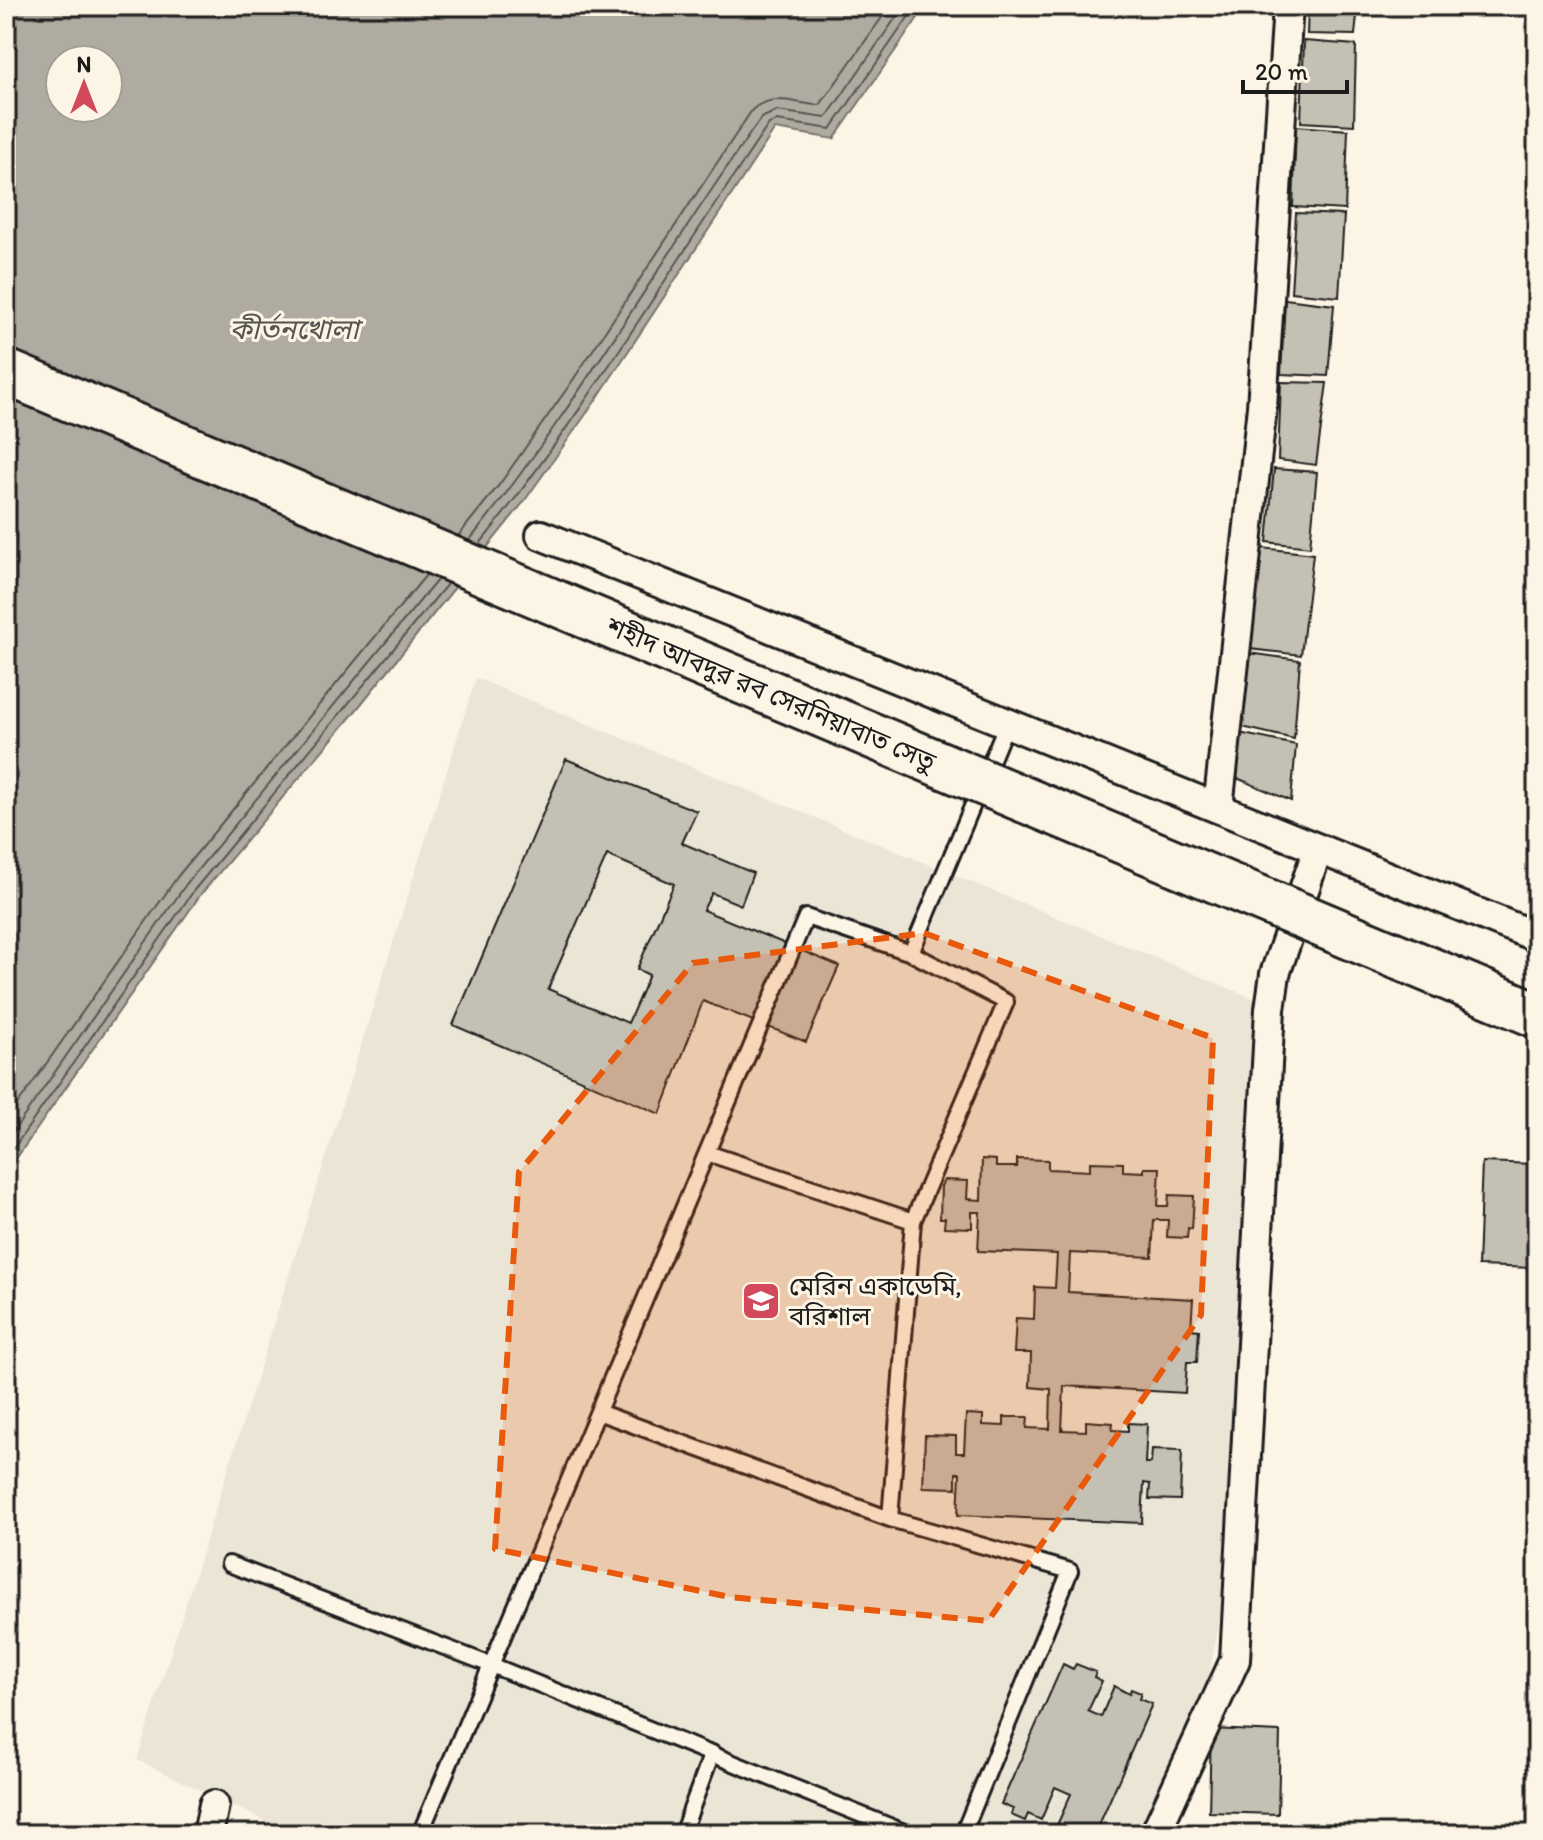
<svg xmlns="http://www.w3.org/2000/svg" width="1543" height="1840" font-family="Itim,'Noto Sans Bengali',sans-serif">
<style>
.built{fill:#ebe5d6}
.water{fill:#b0aba1;stroke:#75726c;stroke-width:2;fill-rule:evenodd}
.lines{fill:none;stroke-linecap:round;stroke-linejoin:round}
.shore{stroke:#575551;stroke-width:2}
.building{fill:#c4c0b3;stroke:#1c1c1c;stroke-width:2;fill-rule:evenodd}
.service-casing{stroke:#1c1c1c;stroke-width:20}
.minor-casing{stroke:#1c1c1c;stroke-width:34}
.service{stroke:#fcf5e5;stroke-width:14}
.minor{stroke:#fcf5e5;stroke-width:28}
.trunk-bridge-casing{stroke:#1c1c1c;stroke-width:50;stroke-linecap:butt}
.trunk-bridge{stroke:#fcf5e5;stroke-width:44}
.marked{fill:#e8590c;fill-opacity:0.2;stroke:#e8590c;stroke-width:6;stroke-dasharray:16 10;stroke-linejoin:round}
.labels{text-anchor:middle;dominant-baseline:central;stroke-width:6;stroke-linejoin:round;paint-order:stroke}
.street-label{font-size:26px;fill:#1c1c1c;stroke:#fcf5e5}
.poi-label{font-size:26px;fill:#1c1c1c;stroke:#fcf5e5;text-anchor:start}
.water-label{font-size:28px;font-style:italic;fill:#575551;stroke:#fcf5e5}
</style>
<rect width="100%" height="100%" fill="#fcf5e5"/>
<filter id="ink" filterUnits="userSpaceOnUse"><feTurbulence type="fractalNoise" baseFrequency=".0125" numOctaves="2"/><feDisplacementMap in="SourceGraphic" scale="16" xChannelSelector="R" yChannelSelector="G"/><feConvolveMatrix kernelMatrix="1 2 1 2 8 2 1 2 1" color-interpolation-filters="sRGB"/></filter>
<g filter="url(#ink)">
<path class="built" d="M476 678 1260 1001 1223 1601 1209 1676 1136 1834H293L137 1760Z"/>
<path class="water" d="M6 6H926L834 139 775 129 596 400 523 503 349 719 201 894 6 1173ZM60 60H108V108H60Z"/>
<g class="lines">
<path class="shore" d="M458 536 499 485 571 383 752 110C773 91 796 105 820 105L890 6
M469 541C577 407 662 257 761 118L777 111 826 118 904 6
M479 545C586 412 672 265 769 124L777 121 831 129 916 6
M6 1121 178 876 426 575
M6 1142 187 883 438 579
M6 1159 195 889 448 583"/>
</g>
<path class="building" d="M1308 6H1358L1355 35 1307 34Z
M1304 41 1356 45 1354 125 1301 122Z
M1296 126 1348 130 1345 210 1293 207Z
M1296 213 1344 215 1339 297 1291 292Z
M1285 299 1334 305 1328 376 1281 374Z
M1281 382 1327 383 1316 465 1278 460Z
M1274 469 1317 472 1310 547 1267 542Z
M1262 548 1313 554 1301 655 1250 649Z
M1249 653 1300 660 1294 739 1242 727Z
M1239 733 1296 745 1291 801 1237 778Z
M566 759 697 811 682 843 753 873 741 905 712 893 703 910 839 966 806 1042 703 1001 660 1114 453 1025ZM607 855 674 884 637 969 649 975 628 1023 548 989Z
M982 1159 996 1160V1167H1017V1159L1048 1160V1169L1090 1171V1162L1123 1163V1171L1144 1172V1168H1160L1158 1206H1168L1169 1195 1194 1196 1192 1229 1188 1228 1187 1238 1167 1237 1168 1220H1154L1152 1257 1070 1253 1068 1292 1193 1299 1191 1329 1199 1330 1197 1362H1187L1185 1393 1064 1386 1062 1430 1086 1431V1421L1113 1423 1112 1430 1128 1431V1423L1147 1424 1145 1463H1151L1152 1449 1182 1450 1180 1500 1149 1499 1150 1484 1144 1483 1142 1523 958 1515 960 1473H956V1488L923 1487 925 1435 956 1436V1453H964L966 1414 983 1415V1425L1004 1426V1417H1028L1027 1428 1050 1429 1051 1389 1030 1387 1031 1353H1014L1016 1318 1034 1319 1035 1287 1055 1288 1057 1254 978 1251 980 1212H972V1228L944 1227 945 1218H940L941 1186 944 1180 968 1181 967 1199 981 1200Z
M1482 1162 1537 1164V1268L1478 1266Z
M1063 1664 1073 1669 1076 1664 1096 1672 1094 1677 1102 1681 1088 1711 1101 1717 1114 1686 1129 1694 1131 1689 1141 1693 1139 1699 1152 1704 1095 1834H1068L1070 1831 1057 1825 1071 1794 1055 1787 1041 1820 1028 1814 1025 1821 1011 1815 1013 1809 1001 1804Z
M1211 1729 1280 1732 1278 1814 1209 1812Z"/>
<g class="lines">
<defs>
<path id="service" d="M911 953 1006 1002 913 1221 890 1519 1070 1571 963 1834
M707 1153 913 1221
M598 1412 890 1519
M229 1564 491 1665 909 1834
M420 1834 806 917 911 953 1007 723
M682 1834 712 1753"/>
<path id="minor" d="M541 535 1537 937
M1218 808 1262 407 1288 6
M208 1834 214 1805
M1155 1834 1235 1660 1270 1009 1275 974 1318 849"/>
</defs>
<use href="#service" class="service-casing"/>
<use href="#minor" class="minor-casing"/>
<use href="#service" class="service"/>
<use href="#minor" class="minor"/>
<defs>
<path id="trunk-bridge" d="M6 372 1537 1015"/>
</defs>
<use href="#trunk-bridge" class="trunk-bridge-casing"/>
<use href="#trunk-bridge" class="trunk-bridge"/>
</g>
</g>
<path class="marked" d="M924 933 1213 1038 1201 1315 988 1621 730 1597 495 1549 519 1172 693 963Z"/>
<defs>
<symbol id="university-square" viewBox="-11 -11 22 22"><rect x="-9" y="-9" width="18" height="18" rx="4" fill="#d1495b" stroke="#fcf5e5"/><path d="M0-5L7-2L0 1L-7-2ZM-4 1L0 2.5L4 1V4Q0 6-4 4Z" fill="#fff"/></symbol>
</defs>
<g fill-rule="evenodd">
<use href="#university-square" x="739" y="1279" width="44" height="44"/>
</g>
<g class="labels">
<g class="street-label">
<text transform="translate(771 694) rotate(23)">শহীদ আবদুর রব সেরনিয়াবাত সেতু</text>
</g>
<g class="poi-label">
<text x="789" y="1286">মেরিন একাডেমি,<tspan x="789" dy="30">বরিশাল</tspan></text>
</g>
<g class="water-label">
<text x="294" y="329">কীর্তনখোলা</text>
</g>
</g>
<rect width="1543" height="1840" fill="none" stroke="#fcf5e5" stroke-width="32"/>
<rect x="16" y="16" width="1511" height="1808" fill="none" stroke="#1c1c1c" stroke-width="3" filter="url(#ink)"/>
<g transform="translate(84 84)"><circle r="38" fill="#fcf5e5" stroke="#a29e95" stroke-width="2"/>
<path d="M0-6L14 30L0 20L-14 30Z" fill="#d1495b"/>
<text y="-12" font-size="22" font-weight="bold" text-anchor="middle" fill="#1c1c1c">N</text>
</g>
<path d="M1243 80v12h104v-12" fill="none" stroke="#1c1c1c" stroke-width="4"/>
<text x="1255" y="80" font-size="24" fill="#1c1c1c" stroke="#fcf5e5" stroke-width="6" paint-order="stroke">20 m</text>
</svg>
